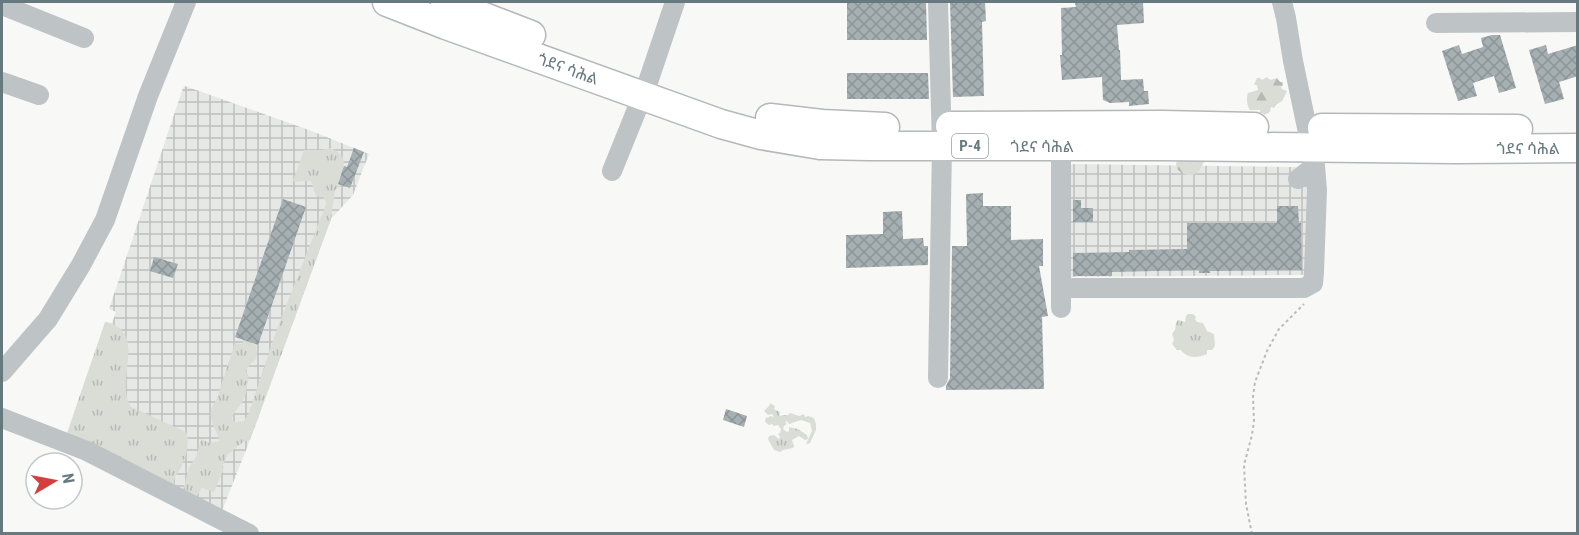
<svg xmlns="http://www.w3.org/2000/svg" width="1579" height="535" font-family="'Roboto Condensed','Noto Sans Ethiopic',sans-serif">
<style>
.industrial{fill:url(#industrial-grid)}
.grass{fill:url(#grass-tufts)}
.forest{fill:url(#forest-firs)}
.building{fill:url(#building-cross-hatch)}
.lines{fill:none;stroke-linecap:round;stroke-linejoin:round}
.highway-casing{stroke:#b4b8ba;stroke-width:31}
.path{stroke:#b8bcbe;stroke-width:2;stroke-dasharray:3 3;stroke-linecap:butt}
.minor{stroke:#bec3c5;stroke-width:20}
.highway{stroke:#fff;stroke-width:28}
.labels{text-anchor:middle;dominant-baseline:central;stroke-width:6;stroke-linejoin:round;paint-order:stroke}
.shield{fill:#fff;stroke:#94a1a5;stroke-width:1.5}
.shield-label{font-size:15px;font-weight:bold;fill:#66797e}
.street-label{font-size:16px;fill:#66797e;stroke:#fff}
</style>
<defs>
<pattern id="industrial-grid" width="8" height="8" patternUnits="userSpaceOnUse" patternTransform="scale(1.5)"><rect width="8" height="8" fill="#e6e8e6"/><path d="M0 4h8M4 0v8" fill="none" stroke="#bec1c0"/></pattern>
<pattern id="grass-tufts" width="24" height="20" patternUnits="userSpaceOnUse" patternTransform="scale(1.5)"><rect width="24" height="20" fill="#daddd6"/><path d="M3 7l-1-3M5 7V3M7 7l1-3M15 17l-1-3M17 17v-4M19 17l1-3" fill="none" stroke="#b5b8b3"/></pattern>
<pattern id="forest-firs" width="22" height="20" patternUnits="userSpaceOnUse" patternTransform="scale(1.5)"><rect width="22" height="20" fill="#daddd6"/><path d="M5 1l3.5 6h-7zM16 11l3.5 6h-7z" fill="#b5b8b3"/></pattern>
<pattern id="building-cross-hatch" width="8" height="8" patternUnits="userSpaceOnUse" patternTransform="scale(1.5)"><rect width="8" height="8" fill="#a6b0b2"/><path d="M0 0l8 8M0 8l8-8" fill="none" stroke="#8b9496"/></pattern>
</defs>
<rect width="100%" height="100%" fill="#f8f8f6"/>
<path class="industrial" d="M185 86 309 130 369 154 353 195 331 219 250 440 222 511 82 438 80 440 105 322 112 323 116 312 109 309 183 88Z
M1073 164 1296 167 1293 174 1309 183 1307 273 1302 275 1070 277 1069 167Z"/>
<path class="grass" d="M330 148C350 156 344 167 338 183L342 185 335 190 331 219 250 440C241 440 236 450 228 454L222 467 224 468 214 492 202 488 196 497 183 491 189 467 196 457 201 439 210 443 220 441C215 427 204 413 216 401L235 343 242 344 243 340 256 345C260 366 250 358 246 372L249 376C247 385 247 394 242 402 238 409 233 412 232 420L236 422 244 421 248 415 277 329 325 207 326 202 323 197 316 196 311 181C304 180 299 183 293 181L304 150H321Z
M1188 314H1193L1196 317 1195 319 1197 322 1203 323 1207 331 1214 334 1215 346 1212 350H1207V354C1197 358 1188 359 1181 350H1177L1172 344 1174 340 1172 334 1175 330 1176 323 1178 320 1185 322 1186 316Z
M105 322C145 330 120 372 127 398 128 401 130 404 131 407L186 432C190 442 187 454 182 465 179 473 172 477 174 486L82 438 80 440 67 433Z
M770 403 775 406 774 409 780 412 779 415 781 416 783 415H788L790 413 799 416 804 414 805 417 808 416 814 418 816 424V430L810 443 806 444 812 431 810 423 801 420 789 424 787 421 785 422 787 424 784 426 783 429 787 432 789 431V427L798 429 807 435 808 439 805 440 799 436 792 440 794 446 793 448 783 450 780 452 774 450 768 439 769 436 774 435 779 439 780 437 778 434 780 433 781 429 778 425 774 426 772 424 769 425 765 422 766 417 767 418 770 416 774 417 772 414 768 415 764 411 769 406Z"/>
<path class="forest" d="M1267 77 1270 80 1277 78 1280 82H1283V85L1281 87 1282 89 1287 91 1282 101 1277 104 1274 108 1271 107 1270 112 1264 115 1263 113H1260V110H1250C1247 106 1246 98 1248 93L1258 90 1257 85H1254L1257 78H1260L1262 80Z
M1186 159 1208 160 1203 163C1199 177 1187 179 1177 169L1176 163 1178 161H1187Z"/>
<path class="building" d="M847 2H926L927 40H847Z
M950 2H985L986 21 982 22 984 96 953 97Z
M1106 2H1143L1144 23 1117 25 1119 50H1120L1121 80 1143 79 1144 91H1148L1149 104 1129 106V102L1110 103 1103 100 1102 77 1062 80 1060 55H1062L1061 8 1076 7 1075 3Z
M1492 35H1500L1516 88 1499 93 1494 76 1473 83 1477 96 1458 101 1442 51 1459 45 1462 54 1483 47 1481 38Z
M1546 45 1548 54 1578 45V76L1559 82 1564 99 1545 104 1529 50Z
M847 73H928L929 99H847Z
M354 148 364 152 350 188 338 184 344 166 347 167Z
M983 193V206H1011V240L1043 239V266H1039L1048 316 1042 317 1044 389 946 390V386L950 378 952 246H967L966 194Z
M283 199 306 207 258 345 235 337Z
M1073 200H1081V208H1093V222H1073Z
M1277 206H1298L1299 223H1301L1302 270 1210 271V273H1199V270L1112 272V276H1073V253L1129 252V250L1187 249V223H1277Z
M902 211 903 239 923 238 924 246H928V265L846 268V235L883 234V212Z
M154 257 178 264 173 278 150 271Z
M726 409 747 416 744 427 723 420Z"/>
<g class="lines">
<defs>
<path id="highway" d="M387 2 446 25 721 124 761 135 820 145 869 146H1161L1456 149 1578 148
M445 2 531 35
M770 118 822 124 885 127
M950 126 1162 125 1254 127
M1322 128 1518 129"/>
</defs>
<use href="#highway" class="highway-casing"/>
<path class="path" d="M1252 534 1246 504 1244 465 1252 435 1254 421 1253 397 1255 382 1267 351 1279 329 1304 304"/>
<path class="minor" d="M938 2 942 146 938 378
M2 5 84 38
M1436 23 1578 22
M2 82 39 95
M612 171 648 82 675 2
M1298 179 1315 166
M1061 288H1304L1313 283 1314 272 1317 190 1315 166 1293 61 1286 18 1282 2
M1061 308V146
M2 372 48 319 81 265 105 220 148 96 186 2
M2 418 87 451 249 534"/>
<use href="#highway" class="highway"/>
</g>
<g class="labels">
<rect class="shield" x="952" y="134" width="36" height="24" rx="4.5"/>
<g class="shield-label">
<text x="970" y="146">P-4</text>
</g>
<g class="street-label">
<text transform="translate(568 69) rotate(20)">ጎደና ሳሕል</text>
<text x="1042" y="146">ጎደና ሳሕል</text>
<text x="1528" y="148">ጎደና ሳሕል</text>
</g>
</g>
<rect width="1579" height="535" fill="none" stroke="#66797e" stroke-width="6"/>
<g transform="translate(54 481) rotate(80)"><circle r="28" fill="#ffffff" stroke="#c2c9cb" stroke-width="1.5"/>
<path d="M0-4.5L10 22L0 15L-10 22Z" fill="#d23f3d"/>
<text y="-9" font-size="16" font-weight="bold" text-anchor="middle" fill="#66797e">N</text>
</g>
</svg>
